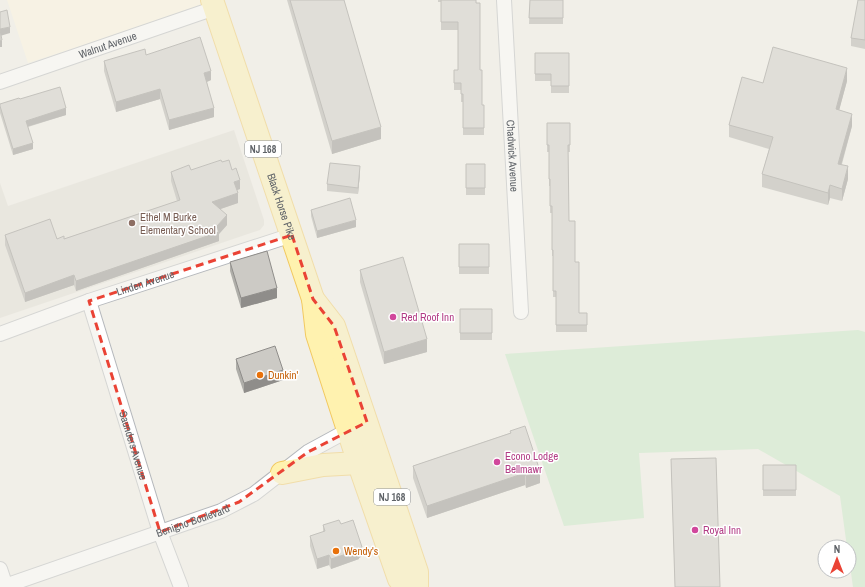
<svg xmlns="http://www.w3.org/2000/svg" width="865" height="587" font-family="'Archivo Narrow',sans-serif">
<style>
.commercial{fill:#fef7e0}
.education{fill:#e1ded6}
.green{fill:#c5e8c5}
.lines{fill:none;stroke-linecap:round;stroke-linejoin:round}
.minor-casing{stroke:#b5b8bc;stroke-width:16}
.primary-casing{stroke:#f2c960;stroke-width:24}
.minor{stroke:#fff;stroke-width:14}
.primary{stroke:#fff2af;stroke-width:22}
.wall{fill:#afaea9}
.shaded-wall{fill:#8f8d8a}
.building{fill:#cccac5;stroke:#8f8d8a}
.marked{fill:none;stroke:#ea4335;stroke-width:3;stroke-dasharray:8 5;stroke-linejoin:round}
.education-dot{fill:#8d6e63;stroke:#fff;stroke-width:1.5}
.hotel-dot{fill:#d1479c;stroke:#fff;stroke-width:1.5}
.food-dot{fill:#e8710a;stroke:#fff;stroke-width:1.5}
.labels{text-anchor:middle;dominant-baseline:central;stroke-width:3;stroke-linejoin:round;paint-order:stroke}
.shield{fill:#fff;stroke:#8f9295;stroke-width:1}
.shield-label{font-size:10px;font-weight:bold;fill:#5f6368}
.street-label{font-size:11px;fill:#5f6368;stroke:#fff}
.education-label{font-size:11px;fill:#785e54;stroke:#fff;text-anchor:start}
.hotel-label{font-size:11px;fill:#b23c85;stroke:#fff;text-anchor:start}
.food-label{font-size:11px;fill:#c56008;stroke:#fff;text-anchor:start}
</style>
<rect width="100%" height="100%" fill="#f1efe8"/>
<path class="commercial" d="M7 0H205L206 5 28 63Z"/>
<path class="education" d="M234 130 264 220V225L260 230 0 318V183L8 206Z"/>
<path class="green" d="M858 330 865 332V587H853L849 558V547H847L840 496 758 449 639 453 644 518 564 526 505 354Z"/>
<g class="lines">
<defs>
<g id="minor">
<path id="s1" d="M504 0 521 312"/>
<path id="s2" d="M0 82 215 8"/>
<path id="s3" d="M89 301 160 532 181 587"/>
<path id="s4" d="M0 334 89 301 292 235"/>
<path d="M0 569 6 587"/>
<path id="s5" d="M2 587 221 511 254 494 308 452 354 427"/>
</g>
<g id="primary">
<path id="s6" d="M212 0 313 299 317 334 362 473 399 579 405 587"/>
<path d="M313 299 334 326 417 572V587"/>
<path d="M282 473 323 465 359 463"/>
</g>
</defs>
<use href="#minor" class="minor-casing"/>
<use href="#primary" class="primary-casing"/>
<use href="#minor" class="minor"/>
<use href="#primary" class="primary"/>
</g>
<path class="wall" d="M287 0H344L381 139 332 154Z
M438 0H476L482 105H484V135H463V102H461V90H454V70H458V30H441V2H438Z
M530 0H563V24H529Z
M865 0V49L851 46V38Z
M535 53H569V93H551V81H535Z
M146 55 211 80 207 82 214 117 169 130 160 99 116 112 104 71V61Z
M847 81 839 110 852 126 842 164 848 179 842 201 830 198 828 205 762 187V174L769 149 729 137V125L763 83Z
M20 99 66 115 28 127 33 149 13 155 0 113V104Z
M547 123H570V152H568L569 221 575 262 579 313H587V332H556V297H553V256H552V213H550V186H549V152H547Z
M222 162 240 189 237 190 238 203 220 209 227 225 219 234V241L76 291 74 285 25 302 5 245V235L64 239 177 201 171 181V172L191 170Z
M466 164H485V195H466Z
M360 173 358 194 327 191V184Z
M311 210 356 227 317 238 311 216Z
M459 244H489V274H459Z
M230 262 277 298 241 308 230 271Z
M360 270 427 352 384 364 360 282Z
M460 309H492V340H460Z
M236 359 283 380 244 393 236 369Z
M510 431 540 483 526 488 525 485 427 518 413 478V466L510 433Z
M671 459 720 587H675Z
M763 465H796V496H763Z
M341 524 362 556 359 558V559L331 569 329 565 317 569 310 546V536L323 532V525Z"/>
<path class="shaded-wall" d="M10 27V33L0 36V29Z
M2 40V47H0V41Z
M847 68V81L836 122V109Z
M211 71V80L204 83V73Z
M160 89V99L116 112V102Z
M66 108V115L26 127V121Z
M214 108V117L169 130V120Z
M852 114V126L838 176V164Z
M381 127V139L332 154V141Z
M33 143V149L13 155V149Z
M360 166V173L358 194V188Z
M848 166V179L842 201V189Z
M240 180V189L234 191V182Z
M830 185V198L828 205V193Z
M238 193V203L212 212V202Z
M227 215V225L219 234V241L76 291V281L217 226Z
M356 220V227L317 238V231Z
M74 275V285L25 302V293Z
M277 288V298L241 308V298Z
M427 339V352L384 364V352Z
M283 370V380L244 393V383Z
M540 471V483L526 488V476Z
M525 473V485L427 518V506Z
M362 547V556L359 558V559L331 569V559Z
M329 555V565L317 569V559Z"/>
<path class="building" d="M290 0H344L381 127 332 141Z
M441 0H476V3H480V70H482V105H484V128H463V94H461V83H454V70H458V22H441Z
M530 0H563V18H529Z
M858 0H865V40L851 38Z
M7 10 10 27 0 29V12Z
M0 30 2 40 0 41Z
M200 37 211 71 204 73 214 108 169 120 160 89 116 102 104 61 145 49 146 55Z
M773 47 847 68 836 109 852 114 838 164 848 166 842 189 830 185 828 193 762 174 773 137 729 125 742 77 763 83Z
M535 53H569V86H551V74H535Z
M60 87 66 108 26 121 33 143 13 149 0 106V104L19 98 20 99Z
M547 123H570V145H568L569 221H575V262H579V313H587V325H556V291H553V250H552V206H550V179H549V145H547Z
M221 160 222 162 229 160 232 170 236 168 240 180 234 182 238 193 212 202 227 215 217 226 219 232 76 281 74 275 25 293 5 235 50 219 57 239 64 236V239L180 200 171 172 189 165 191 170Z
M330 163 360 166 358 188 327 184Z
M466 164H485V188H466Z
M350 198 356 220 317 231 311 210Z
M459 244H489V267H459Z
M267 251 277 288 241 298 230 262Z
M403 257 427 339 384 352 360 270Z
M460 309H492V333H460Z
M275 346 283 370 244 383 236 359Z
M525 426 540 471 526 476 525 473 427 506 413 466 511 433 510 431Z
M716 458 720 587H675L671 459Z
M763 465H796V490H763Z
M339 520 341 524 353 520 362 547 359 548V550L331 559 329 555 317 559 310 536 325 531 323 525Z"/>
<path d="M0 0H865V587H0ZM292 235 313 299 334 326 367 422 308 452 239 502 160 532 89 301Z" fill="#f1efe8" fill-opacity=".55" fill-rule="evenodd"/>
<path class="marked" d="M292 235 313 299 334 326 367 422 308 452 239 502 160 532 89 301Z"/>
<circle class="education-dot" cx="132" cy="223" r="4"/>
<g class="hotel-dot">
<circle cx="393" cy="317" r="4"/>
<circle cx="497" cy="462" r="4"/>
<circle cx="695" cy="530" r="4"/>
</g>
<g class="food-dot">
<circle cx="260" cy="375" r="4"/>
<circle cx="336" cy="551" r="4"/>
</g>
<g class="labels">
<g class="shield">
<rect x="245" y="141" width="36" height="16" rx="3"/>
<rect x="374" y="489" width="36" height="16" rx="3"/>
</g>
<g class="shield-label">
<text x="263" y="149">NJ 168</text>
<text x="392" y="497">NJ 168</text>
</g>
<g class="street-label">
<text stroke="none"><textPath href="#s2" startOffset="114">Walnut Avenue</textPath></text>
<text stroke="none"><textPath href="#s1" startOffset="156">Chadwick Avenue</textPath></text>
<text stroke="none"><textPath href="#s6" startOffset="218">Black Horse Pike</textPath></text>
<text stroke="none"><textPath href="#s4" startOffset="154">Linden Avenue</textPath></text>
<text stroke="none"><textPath href="#s3" startOffset="151">Saunders Avenue</textPath></text>
<text stroke="none"><textPath href="#s5" startOffset="202">Benigno Boulevard</textPath></text>
</g>
<g class="education-label">
<text x="140" y="217">Ethel M Burke<tspan x="140" dy="13">Elementary School</tspan></text>
</g>
<g class="hotel-label">
<text x="401" y="317">Red Roof Inn</text>
<text x="505" y="456">Econo Lodge<tspan x="505" dy="13">Bellmawr</tspan></text>
<text x="703" y="530">Royal Inn</text>
</g>
<g class="food-label">
<text x="268" y="375">Dunkin'</text>
<text x="344" y="551">Wendy's</text>
</g>
</g>
<g transform="translate(837 559)"><circle r="19" fill="#ffffff" stroke="#bfc1c3"/>
<path d="M0-3L7 15L0 10L-7 15Z" fill="#ea4335"/>
<text y="-6" font-size="11" font-weight="bold" text-anchor="middle" fill="#5f6368">N</text>
</g>
</svg>
